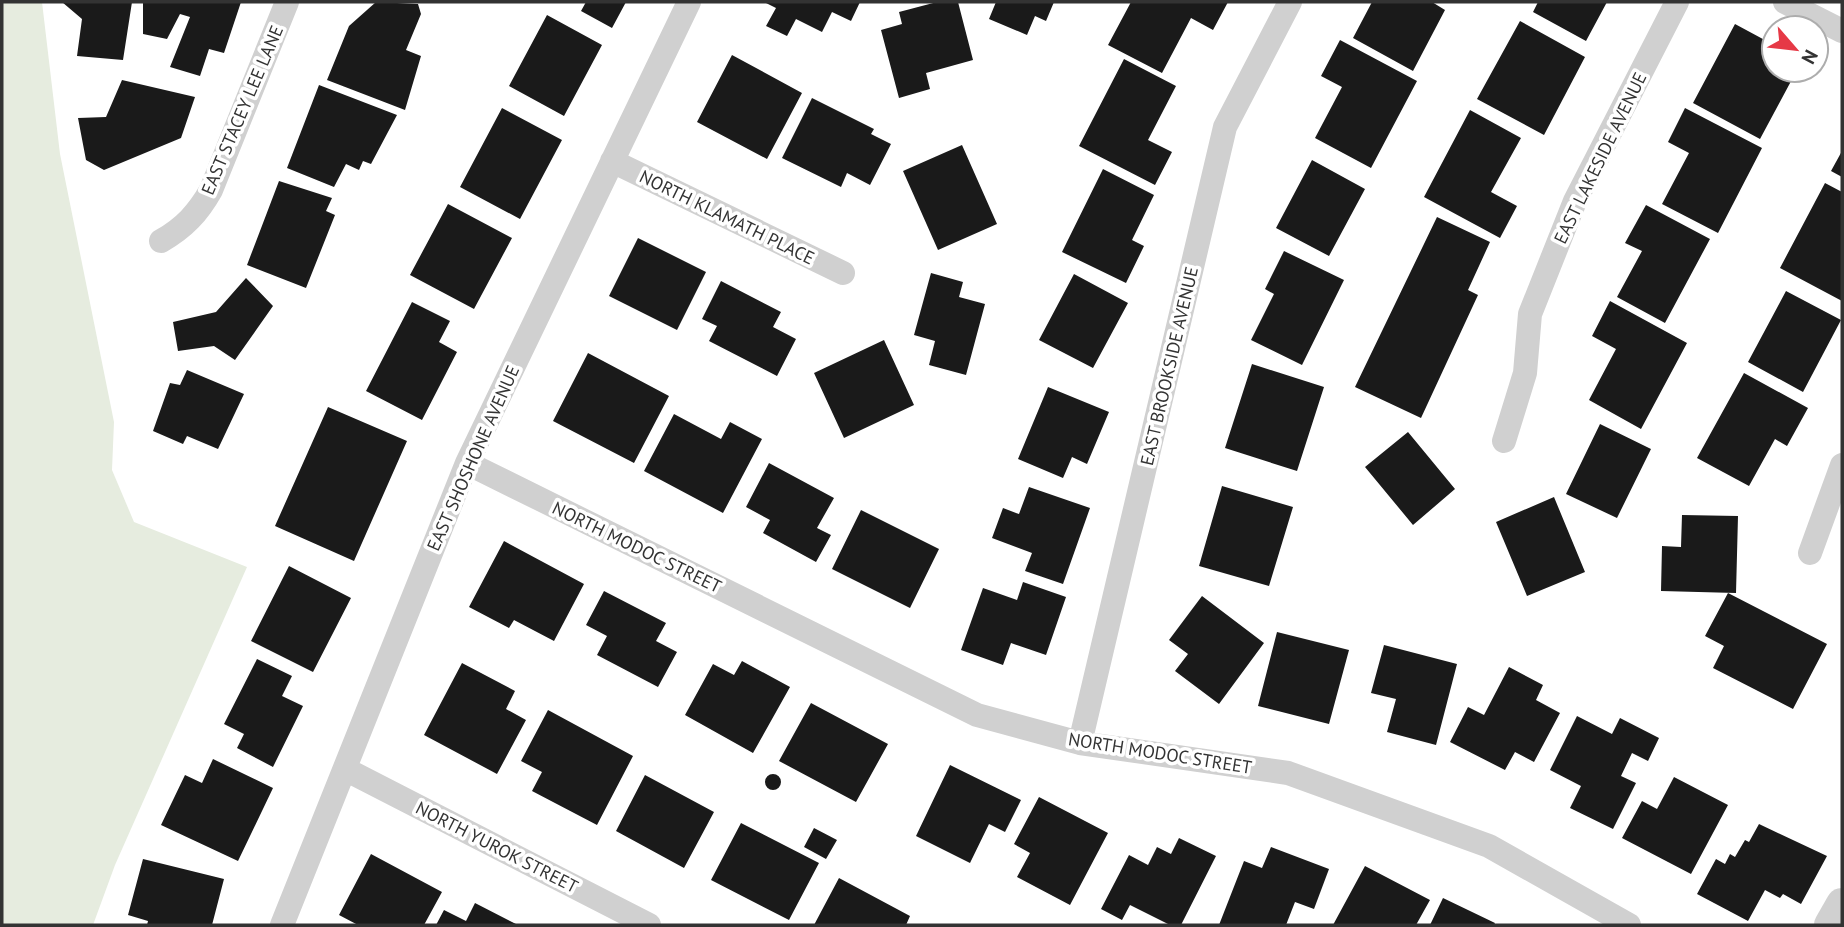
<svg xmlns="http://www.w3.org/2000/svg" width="1844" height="927" font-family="'PT Sans',sans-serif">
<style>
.green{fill:#e6ecdf}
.building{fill:#1a1a1a}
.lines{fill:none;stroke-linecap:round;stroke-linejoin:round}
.minor{stroke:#d0d0d0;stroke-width:24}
.tertiary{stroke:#d0d0d0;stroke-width:32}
.labels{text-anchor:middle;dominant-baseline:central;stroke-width:7;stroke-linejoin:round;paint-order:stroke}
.street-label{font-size:18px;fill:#333;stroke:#fff}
</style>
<rect width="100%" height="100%" fill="#fff"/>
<path class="green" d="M2 2H42L60 154 114 422 112 470 134 522 247 567 115 865 93 925H2Z"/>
<path class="building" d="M62 2H132L123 60 77 56 82 19Z
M143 2H241L224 53 209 49 200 76 170 67 190 17 180 14 167 39 143 34Z
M376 2 418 4 421 14 406 50 421 56 405 110 327 80 349 26Z
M586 2H626L612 28 581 11Z
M764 2H860L851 21 832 12 822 32 796 19 787 36 766 26 776 8Z
M937 2H958L973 60 926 73 930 89 899 98 881 30 902 24 899 12Z
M996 2H1054L1046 21 1035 16 1027 35 989 19Z
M1131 2H1228L1213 30 1191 18 1162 73 1108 45Z
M1372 2H1432L1445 10 1413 71 1353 38Z
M1538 2H1607L1586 41 1533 12Z
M547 15 602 45 564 116 509 86Z
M1520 21 1585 57 1544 135 1477 99Z
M1735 24 1774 45V70H1797L1760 139 1693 103Z
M1340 40 1417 81 1371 168 1315 138 1342 87 1321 76Z
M732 55 802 93 767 159 697 122Z
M1124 59 1176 86 1148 140 1172 152 1155 185 1079 146Z
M122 80 195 97 181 138 104 170 86 160 78 118 106 117Z
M319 85 397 115 371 164 363 161 359 170 346 164 334 187 287 168Z
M812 98 874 129 871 134 891 144 870 185 847 173 841 187 782 158Z
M502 108 562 140 520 219 460 187Z
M1685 108 1762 148 1718 233 1662 204 1689 153 1668 142Z
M1470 110 1521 138 1491 192 1517 206 1500 238 1424 197Z
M962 145 997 224 938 250 903 171Z
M1842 151V177L1831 171Z
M1312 160 1365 189 1329 256 1276 228Z
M1103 169 1154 195 1132 240 1144 246 1126 283 1062 252Z
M279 181 332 198 326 211 335 215 306 288 247 265Z
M1825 183 1842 192V301L1780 268Z
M448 204 512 238 474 309 410 275Z
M1646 205 1710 239 1665 323 1617 297 1642 251 1625 243Z
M1437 217 1490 242 1468 290 1478 295 1421 418 1355 387Z
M638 238 706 272 677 330 609 296Z
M1284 251 1344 280 1302 365 1251 340 1274 294 1265 289Z
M931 273 963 282 959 297 985 304 966 375 929 365 935 341 914 335Z
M1074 274 1128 303 1093 368 1039 340Z
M246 278 273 306 235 360 214 346 178 351 173 322 216 312Z
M721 281 781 312 773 327 796 339 777 376 709 341 717 326 702 319Z
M1786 291 1841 320 1803 392 1748 362Z
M1610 301 1687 343 1641 429 1589 400 1616 349 1592 336Z
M412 302 450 321 439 342 457 352 422 420 366 391Z
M884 340 914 405 844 438 814 373Z
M588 353 669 396 634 463 553 421Z
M1252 364 1324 387 1297 471 1225 448Z
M187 370 244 394 218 449 187 436 183 444 153 431 170 383 180 385Z
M1744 373 1808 408 1787 446 1775 439 1749 486 1697 458Z
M1048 387 1109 412 1087 464 1072 457 1063 478 1018 459Z
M328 407 407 441 354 561 275 526Z
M674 414 721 439 730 422 762 439 723 513 644 471Z
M1600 424 1651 449 1617 518 1566 494Z
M1408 432 1455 489 1413 525 1365 467Z
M769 463 834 498 817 528 831 535 816 562 763 533 770 520 746 507Z
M1222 486 1293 507 1269 586 1199 566Z
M1029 487 1090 508 1063 584 1025 571 1032 553 992 538 1003 508 1019 514Z
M1554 497 1585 572 1527 596 1496 522Z
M861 510 939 549 910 608 832 569Z
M1682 515 1738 516 1736 593 1661 591 1662 546 1681 547Z
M504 541 584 584 554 641 514 620 509 628 469 607Z
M289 566 351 598 313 672 251 641Z
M1023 582 1066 597 1046 655 1011 643 1003 665 961 650 983 588 1017 600Z
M604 591 666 623 656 641 677 652 658 687 597 655 607 636 586 625Z
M1728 593 1827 644 1793 709 1713 668 1724 646 1705 636Z
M1202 596 1264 643 1219 704 1175 671 1188 654 1169 640Z
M1277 632 1349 650 1329 724 1258 706Z
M1384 645 1457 664 1436 745 1387 732 1396 699 1371 693Z
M257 659 292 676 282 696 303 706 273 767 237 748 244 734 224 724Z
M742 661 790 687 753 753 685 715 713 664 734 675Z
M462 663 515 691 506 709 526 720 497 774 424 735Z
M1509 667 1543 685 1536 700 1560 713 1534 762 1515 752 1505 770 1450 742 1468 707 1484 715Z
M811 703 888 744 856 802 779 761Z
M548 710 633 756 597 825 532 791 542 772 521 761Z
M1577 716 1612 734 1620 718 1659 738 1648 761 1632 753 1621 776 1636 783 1613 829 1570 808 1581 786 1550 770Z
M213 759 273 788 238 861 161 825 185 775 202 783Z
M950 765 1021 800 1005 832 989 824 970 863 916 836Z
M765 782a8 8 0 1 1 16 0a8 8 0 1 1-16 0Z
M645 775 714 812 684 868 616 831Z
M1674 777 1728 805 1691 874 1622 838 1642 801 1657 809Z
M1039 797 1108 833 1070 905 1017 877 1030 853 1014 844Z
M741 823 819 863 789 920 711 880Z
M1759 824 1827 856 1801 904 1783 894 1780 898 1765 890 1748 921 1697 894 1716 859 1725 864 1730 854 1735 857 1745 840 1749 842Z
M814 828 837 840 826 859 804 847Z
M1179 838 1216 856 1181 925H1170L1130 905 1122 920 1101 909 1129 855 1148 865 1157 847 1171 854Z
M1271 847 1329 869 1314 909 1295 902 1286 925H1219L1244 861 1262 868Z
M371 854 442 892 424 925H358L339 915Z
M143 859 224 879 212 925H147L148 921 128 915Z
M1365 866 1430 900 1416 925H1333Z
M839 878 910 916 906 925H814Z
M1443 898 1495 923 1494 925H1430Z
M475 903 518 925H436L444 910 466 921Z"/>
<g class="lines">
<path class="minor" d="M1785 2 1842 31
M612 161 843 273
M161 241C184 228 198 213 211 190L287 2
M1504 441 1525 373 1530 314 1575 201 1677 2
M467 463 977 715 1080 743 1288 773 1489 846 1629 925
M1810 553 1842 465
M1080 743 1225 127 1290 2
M345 769 649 925
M282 925 467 463 689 2"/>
<path class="tertiary" d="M1830 925 1842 904"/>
</g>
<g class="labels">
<g class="street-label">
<text transform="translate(242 110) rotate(-67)">EAST STACEY LEE LANE</text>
<text transform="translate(1600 158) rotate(-64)">EAST LAKESIDE AVENUE</text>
<text transform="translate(727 217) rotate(26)">NORTH KLAMATH PLACE</text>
<text transform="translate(1169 366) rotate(-77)">EAST BROOKSIDE AVENUE</text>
<text transform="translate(473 458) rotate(-66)">EAST SHOSHONE AVENUE</text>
<text transform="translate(637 547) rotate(26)">NORTH MODOC STREET</text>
<text transform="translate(1160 753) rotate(9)">NORTH MODOC STREET</text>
<text transform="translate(497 847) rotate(27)">NORTH YUROK STREET</text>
</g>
</g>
<rect width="1844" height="927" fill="none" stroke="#333333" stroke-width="7"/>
<g transform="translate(1795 49) rotate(118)"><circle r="33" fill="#ffffff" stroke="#adadad" stroke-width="2"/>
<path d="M0-5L12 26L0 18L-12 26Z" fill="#e63946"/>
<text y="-10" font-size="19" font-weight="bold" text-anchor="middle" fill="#333333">N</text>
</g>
</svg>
